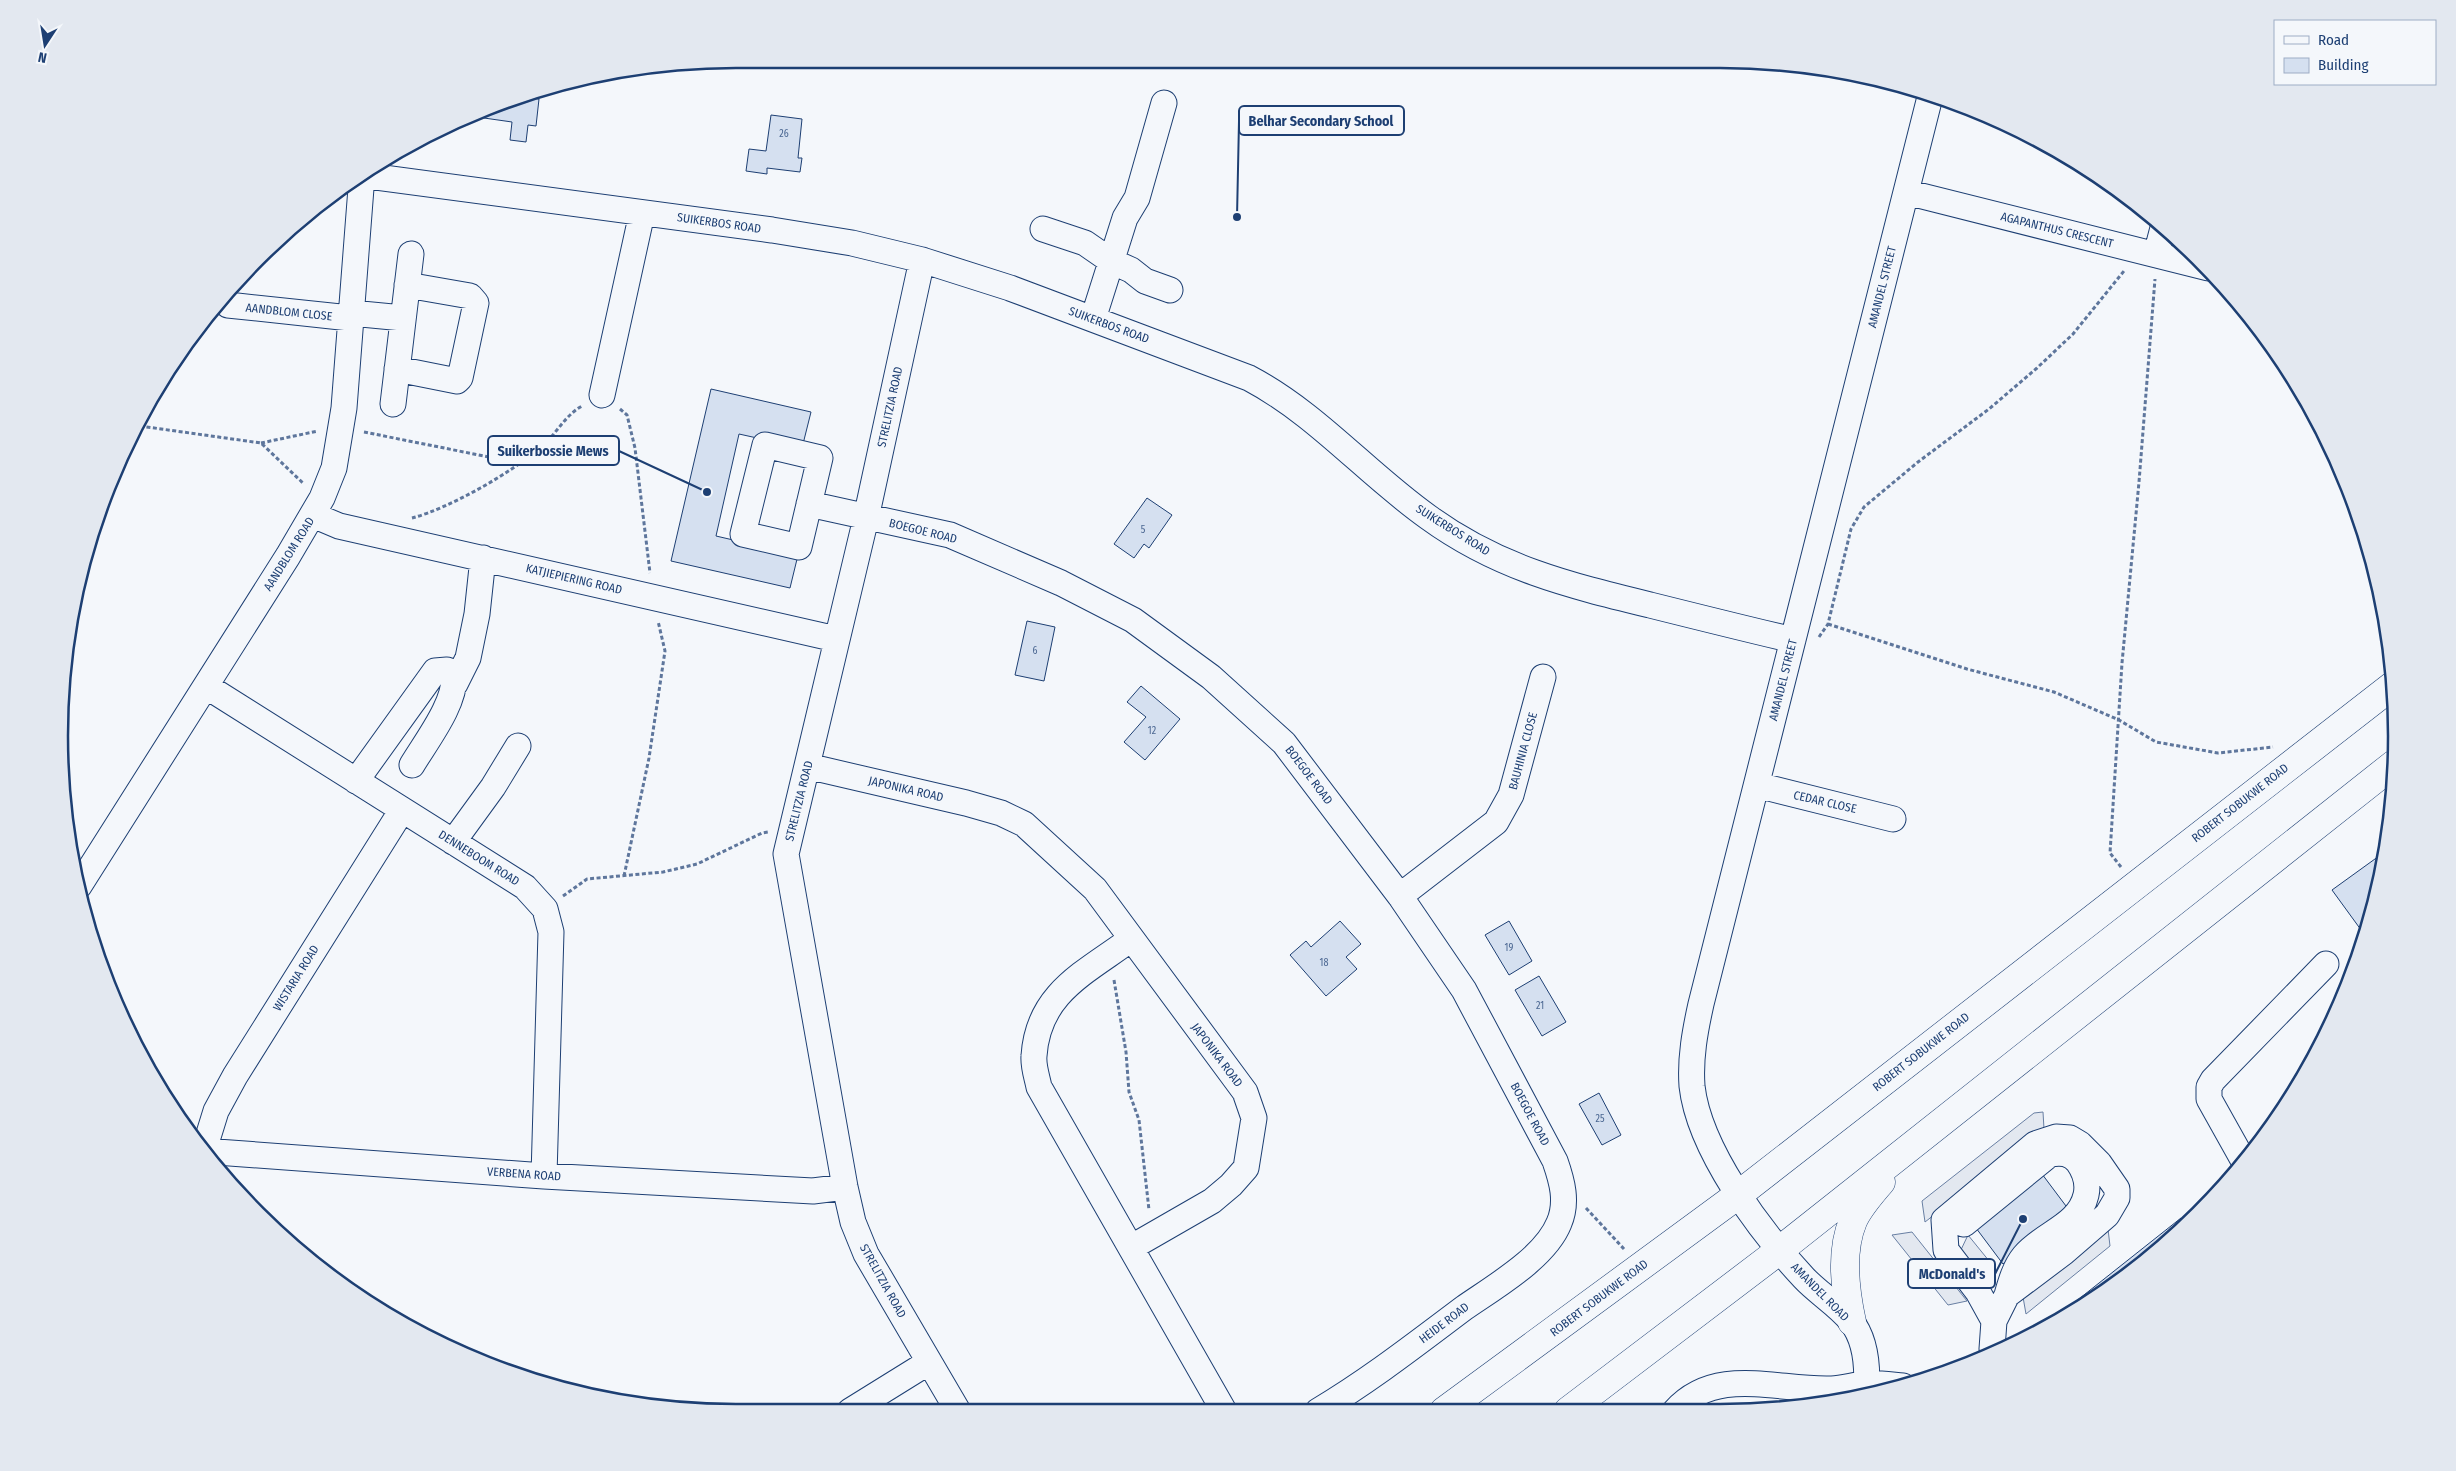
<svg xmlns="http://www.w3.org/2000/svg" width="2456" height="1471" font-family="'Fira Sans Condensed',sans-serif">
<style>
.parking{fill:#e3e8f0;stroke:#687fa3}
.building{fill:#d5e0f0;stroke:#1d3f73}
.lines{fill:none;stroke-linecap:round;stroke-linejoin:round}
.minor-casing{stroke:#1d3f73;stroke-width:27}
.major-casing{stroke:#1d3f73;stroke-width:29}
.path{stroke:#5e769c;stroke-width:3;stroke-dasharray:4 2.5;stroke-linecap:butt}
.minor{stroke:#f4f7fb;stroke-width:25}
.major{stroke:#f4f7fb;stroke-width:28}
.labels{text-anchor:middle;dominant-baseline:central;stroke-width:4;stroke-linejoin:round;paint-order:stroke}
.number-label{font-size:10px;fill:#4b6792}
.street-label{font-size:12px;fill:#1d3f73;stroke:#f4f7fb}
.rim{fill:none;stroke:#1d3f73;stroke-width:2.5}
.leader{fill:none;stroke:#1d3f73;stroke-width:2}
.callout-dot{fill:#1d3f73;stroke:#f4f7fb;stroke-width:2}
.callout{fill:#f4f7fb;stroke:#1d3f73;stroke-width:2}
.callout-label{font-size:14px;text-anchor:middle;font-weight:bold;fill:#1d3f73}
</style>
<rect width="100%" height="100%" fill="#f4f7fb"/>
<path class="parking" d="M2043 1112 2044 1129 1925 1222 1922 1201 2034 1113Z
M2108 1229 2110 1246 2026 1314 2023 1297Z
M1912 1232 1967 1301 1948 1305 1892 1235Z
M1968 1235 1994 1267 1986 1287 1959 1254Z"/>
<path class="building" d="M514 96 539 99 536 126 528 125 526 142 510 140 512 122 484 118 486 108Z
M771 115 802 119 798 158H802L800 172 767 168V174L746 171 749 149 766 151Z
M711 389 811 412 802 448 739 434 716 536 798 555 790 588 671 561Z
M1147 498 1172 515 1149 548 1144 544 1134 558 1114 544Z
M1027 621 1055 627 1044 681 1015 675Z
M1141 686 1180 719 1145 760 1124 742 1146 717 1127 702Z
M2386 851 2384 868 2364 934 2332 890Z
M1340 921 1361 944 1346 957 1357 969 1326 996 1290 955 1306 941 1311 947Z
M1509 921 1532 961 1509 975 1485 935Z
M1539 976 1566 1022 1542 1036 1515 990Z
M1599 1093 1621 1135 1602 1145 1579 1104Z
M2042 1174 2072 1214 2003 1264 1973 1224Z
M2181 1218 2185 1224 2167 1244 2069 1314 2065 1310Z"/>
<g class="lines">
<defs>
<path id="minor" d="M361 175 772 230 852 243 922 260 1010 288 1249 378C1317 414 1366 473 1428 517 1498 568 1568 585 1650 605 1698 617 1746 629 1793 640
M1906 192 2208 268
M1043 229 1085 243 1111 261 1131 270 1145 281 1170 290
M2156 255 2163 228
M922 260 866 518 786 854 845 1187 853 1222 866 1254 958 1411
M228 305 350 318
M351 313 403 318
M1093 319 1125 218 1137 198 1164 103
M397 369 457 381 460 378 476 303 470 296 407 285
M602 395 642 213
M393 404 411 254
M765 445 820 458 799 547 743 534Z
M809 504 950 535 1061 583 1133 620 1211 677 1284 743 1400 896 1464 990 1555 1161C1562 1181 1568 1202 1559 1223 1545 1258 1494 1287 1464 1308 1416 1344 1370 1380 1318 1411
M313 515 339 526 836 639
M455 684 468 658 477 614 483 558
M206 686 525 887 545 909 551 932 544 1176
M807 766 966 803 1001 813 1024 824 1095 889 1245 1092 1254 1118 1246 1168 1231 1185 1212 1201 1132 1247
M356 781 435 671 447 670 454 673C457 702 427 740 412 765
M1757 785 1893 819
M453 842 493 787 518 746
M79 886 288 556 322 498 334 468 344 408 362 175
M1400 896 1496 822 1511 795 1543 677
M1131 939C1085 973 1038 993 1034 1056 1033 1066 1037 1077 1039 1087L1224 1411
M203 1151 544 1176 813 1191 845 1187
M203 1153 216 1111 235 1076 402 810
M2242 1158 2209 1099V1087L2213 1080 2326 964
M1964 1224 2050 1154C2062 1152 2070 1153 2078 1162 2085 1172 2089 1182 2086 1195 2079 1226 2043 1233 2024 1256 2015 1267 2011 1281 2007 1295
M1992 1349 1994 1321 2007 1295 2063 1253 2107 1215 2117 1198V1189L2099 1163 2080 1144 2070 1138 2056 1137 2035 1144 1944 1220 1946 1250 1978 1292 1994 1321
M1866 1394C1868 1370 1867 1341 1851 1321 1838 1305 1818 1293 1804 1278 1761 1232 1699 1150 1692 1086 1690 1058 1695 1031 1701 1004L1931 93
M850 1411 929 1362
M1675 1411C1716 1365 1778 1391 1831 1389 1842 1389 1854 1385 1865 1384 1877 1383 1891 1385 1903 1386"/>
<path id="major" d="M1852 1322C1845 1290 1840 1252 1853 1221 1859 1207 1871 1194 1881 1182
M1444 1411 1738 1195 2392 686
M1568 1411 1780 1250 2394 764"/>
</defs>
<use href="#minor" class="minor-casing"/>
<use href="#major" class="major-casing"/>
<path class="path" d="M620 409 627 415 635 448 650 573
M140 426 261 443 304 484
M364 432 519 463
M261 443 318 431
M412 518C450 508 511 473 541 447 556 435 564 416 582 406
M1828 624 1967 669 2054 692 2119 720 2156 742 2218 753 2273 747
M1819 637 1828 624 1851 529 1864 507 1918 462 1989 409 2037 368 2073 334 2124 271
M2121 867 2110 853 2122 663 2139 482 2155 279
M624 876 649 758 665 651 658 621
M563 896 587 879 663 872 697 864 762 833 768 832
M1114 980 1126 1052 1129 1092 1139 1120 1149 1210
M1586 1208 1624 1249"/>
<use href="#minor" class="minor"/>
<use href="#major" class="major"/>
</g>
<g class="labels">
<g class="number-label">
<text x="784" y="134">26</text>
<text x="1143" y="530">5</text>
<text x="1035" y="651">6</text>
<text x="1152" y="731">12</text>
<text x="1509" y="948">19</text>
<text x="1324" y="963">18</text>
<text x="1540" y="1006">21</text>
<text x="1600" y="1119">25</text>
</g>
<g class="street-label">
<text transform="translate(719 223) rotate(8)">SUIKERBOS ROAD</text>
<text transform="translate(2057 230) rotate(14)">AGAPANTHUS CRESCENT</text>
<text transform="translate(1882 287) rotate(-76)">AMANDEL STREET</text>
<text transform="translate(289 312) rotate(6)">AANDBLOM CLOSE</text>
<text transform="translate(1109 325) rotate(20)">SUIKERBOS ROAD</text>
<text transform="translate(890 407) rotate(-78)">STRELITZIA ROAD</text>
<text transform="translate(1453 530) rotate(32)">SUIKERBOS ROAD</text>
<text transform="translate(923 531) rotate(14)">BOEGOE ROAD</text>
<text transform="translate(289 554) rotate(-58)">AANDBLOM ROAD</text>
<text transform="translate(574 579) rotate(13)">KATJIEPIERING ROAD</text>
<text transform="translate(1783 680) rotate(-76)">AMANDEL STREET</text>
<text transform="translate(1523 751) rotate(-75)">BAUHINIA CLOSE</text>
<text transform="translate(1309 775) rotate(53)">BOEGOE ROAD</text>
<text transform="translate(906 789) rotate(13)">JAPONIKA ROAD</text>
<text transform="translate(799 801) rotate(-76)">STRELITZIA ROAD</text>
<text transform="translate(1825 802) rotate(13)">CEDAR CLOSE</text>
<text transform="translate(2240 803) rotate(-38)">ROBERT SOBUKWE ROAD</text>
<text transform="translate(479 858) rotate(32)">DENNEBOOM ROAD</text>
<text transform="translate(296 978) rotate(-58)">WISTARIA ROAD</text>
<text transform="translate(1921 1052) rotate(-38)">ROBERT SOBUKWE ROAD</text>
<text transform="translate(1217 1055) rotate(53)">JAPONIKA ROAD</text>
<text transform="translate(1530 1114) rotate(62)">BOEGOE ROAD</text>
<text transform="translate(524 1174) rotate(4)">VERBENA ROAD</text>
<text transform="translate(883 1281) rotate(61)">STRELITZIA ROAD</text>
<text transform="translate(1820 1292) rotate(45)">AMANDEL ROAD</text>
<text transform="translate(1599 1298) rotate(-37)">ROBERT SOBUKWE ROAD</text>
<text transform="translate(1444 1323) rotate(-37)">HEIDE ROAD</text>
</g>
</g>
<path d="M0 0H2456V1471H0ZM736 68H1720A668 668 0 0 1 2388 736V736A668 668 0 0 1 1720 1404H736A668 668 0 0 1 68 736V736A668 668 0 0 1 736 68Z" fill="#e3e8f0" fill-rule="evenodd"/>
<path class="rim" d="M736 68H1720A668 668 0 0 1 2388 736V736A668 668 0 0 1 1720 1404H736A668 668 0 0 1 68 736V736A668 668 0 0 1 736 68Z"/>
<path class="leader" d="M1237 217L1239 121M707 492L619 451M2023 1219L1995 1274"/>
<g class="callout-dot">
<circle cx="1237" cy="217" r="5"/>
<circle cx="707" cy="492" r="5"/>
<circle cx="2023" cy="1219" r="5"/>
</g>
<g class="callout">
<rect x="1239" y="106" width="165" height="29" rx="5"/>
<rect x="488" y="436" width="131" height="29" rx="5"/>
<rect x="1908" y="1259" width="87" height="29" rx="5"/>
</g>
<g class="callout-label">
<text x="1321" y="126">Belhar Secondary School</text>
<text x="553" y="456">Suikerbossie Mews</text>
<text x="1952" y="1279">McDonald's</text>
</g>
<rect x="2274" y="20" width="162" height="65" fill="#f4f7fb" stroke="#9eadc5"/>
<rect x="2284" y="36" width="25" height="8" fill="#f4f7fb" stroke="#9eadc5"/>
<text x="2318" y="45" font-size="15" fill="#1d3f73">Road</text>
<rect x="2284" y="58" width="25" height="15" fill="#d5e0f0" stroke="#9eadc5"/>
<text x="2318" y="70" font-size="15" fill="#1d3f73">Building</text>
<g transform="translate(45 45) rotate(192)" stroke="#f4f7fb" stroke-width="4" paint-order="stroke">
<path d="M0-4L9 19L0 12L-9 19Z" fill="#1d3f73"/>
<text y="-8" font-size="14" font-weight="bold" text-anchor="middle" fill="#1d3f73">N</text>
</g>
</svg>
